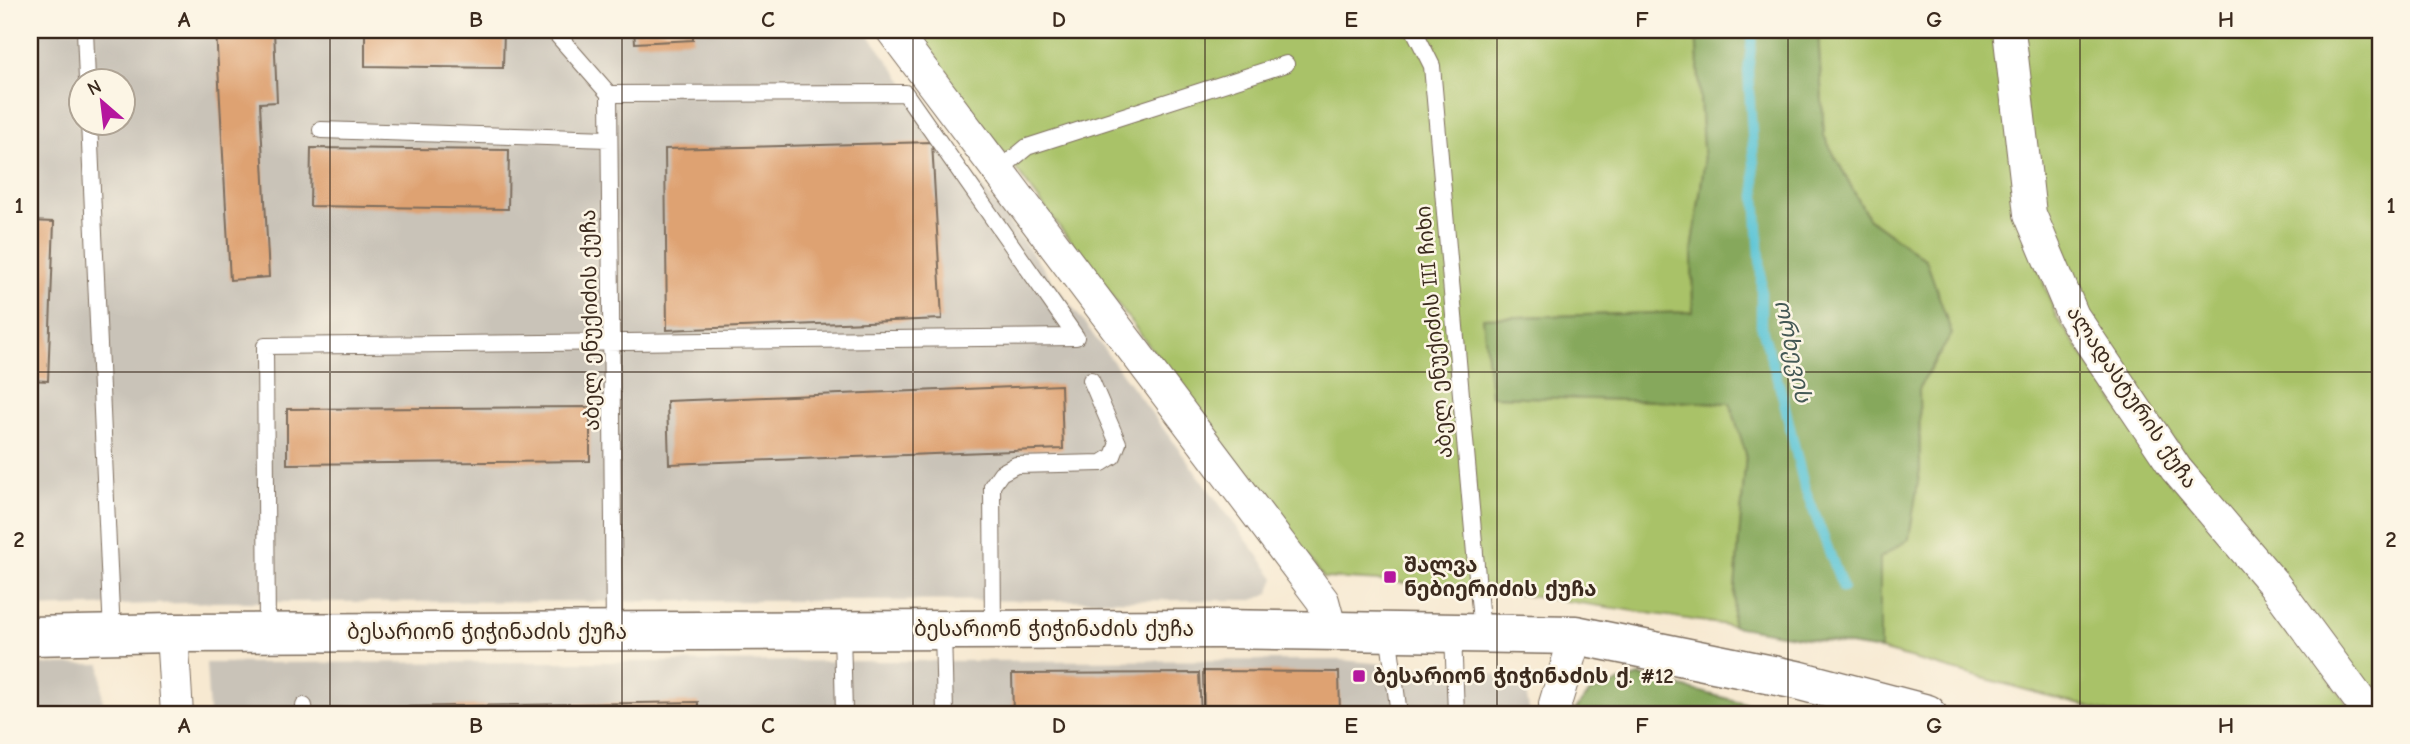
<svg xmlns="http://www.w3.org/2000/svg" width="2410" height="744" font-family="'Comic Neue','Noto Sans Georgian',sans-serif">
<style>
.industrial{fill:#c9c3b8;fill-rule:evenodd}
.green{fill:#a9c268;stroke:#727643;stroke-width:2}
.forest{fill:#86a85c;stroke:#60693d;stroke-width:2}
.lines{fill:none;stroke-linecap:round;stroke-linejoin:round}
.stream{stroke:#5ac4d6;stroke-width:10}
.building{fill:#dea272}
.service-casing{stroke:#7d6d5d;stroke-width:18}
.minor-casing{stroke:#7d6d5d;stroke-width:34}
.tertiary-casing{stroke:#7d6d5d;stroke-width:41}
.service{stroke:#fff;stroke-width:16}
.minor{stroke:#fff;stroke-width:32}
.tertiary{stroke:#fff;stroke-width:38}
.grid{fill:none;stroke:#3b2a1e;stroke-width:2;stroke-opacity:0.55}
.poi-dot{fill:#b5179e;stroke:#fcf5e5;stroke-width:2.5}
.labels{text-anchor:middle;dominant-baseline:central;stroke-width:5;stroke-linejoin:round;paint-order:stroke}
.street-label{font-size:21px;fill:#3b2a1e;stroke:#fcf5e5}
.poi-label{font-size:21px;font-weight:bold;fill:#3b2a1e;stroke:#fcf5e5;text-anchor:start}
.water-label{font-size:23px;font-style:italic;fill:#445855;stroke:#fcf5e5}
.neatline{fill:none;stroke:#3b2a1e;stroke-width:2.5}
.grid-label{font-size:23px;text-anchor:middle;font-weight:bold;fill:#3b2a1e}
</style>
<rect width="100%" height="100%" fill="#fcf5e5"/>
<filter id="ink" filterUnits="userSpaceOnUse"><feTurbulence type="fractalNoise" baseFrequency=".0143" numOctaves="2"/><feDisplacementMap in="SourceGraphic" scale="14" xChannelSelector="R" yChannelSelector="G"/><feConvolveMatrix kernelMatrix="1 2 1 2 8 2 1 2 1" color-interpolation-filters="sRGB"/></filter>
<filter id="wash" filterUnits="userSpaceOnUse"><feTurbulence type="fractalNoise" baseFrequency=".00686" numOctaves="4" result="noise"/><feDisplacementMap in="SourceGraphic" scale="28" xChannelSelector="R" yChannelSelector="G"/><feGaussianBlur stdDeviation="1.57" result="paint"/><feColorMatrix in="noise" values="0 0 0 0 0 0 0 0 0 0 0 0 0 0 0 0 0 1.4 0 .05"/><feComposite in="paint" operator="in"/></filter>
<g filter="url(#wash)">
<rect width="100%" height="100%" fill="#f7e9d1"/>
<path class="industrial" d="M30 30H865L1275 578 1269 593 1253 600 215 602 30 608ZM80 80H122V122H80Z
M1341 660 1523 677 1530 714H209L206 663Z
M101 664 103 714H30V665Z"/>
<path class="green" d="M911 30H1696L1704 165 1692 252 1693 312 1483 318 1492 396 1731 403 1746 454 1732 626C1596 605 1461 583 1324 578Z
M1818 30H1997L2020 218 2056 316 2157 463 2261 583 2355 714H2114L1880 650V557L1920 470 1919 387 1951 334 1926 260 1868 218 1824 136Z
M2015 30H2380V714L2079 314 2035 215Z"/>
<path class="forest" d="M1696 30H1818L1824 136 1868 218 1926 260 1952 334 1919 387 1920 470 1909 539 1880 558V650L1732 626 1746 454 1730 403 1491 396 1483 318 1693 312 1692 252 1704 165Z
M1639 676 1787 714H1572L1590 692Z"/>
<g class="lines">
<path class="stream" d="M1753 30 1748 71 1761 274V325L1783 398 1804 486 1843 588"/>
</g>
<g id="blocks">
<path class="building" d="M216 30H274L277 102 260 103 269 277 230 280Z
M365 30H504L503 68 365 66Z
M634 30H693V40L635 43Z
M932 142 942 319 667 330 665 149Z
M311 148 509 150 508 209 310 206Z
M30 221 54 222 48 381 30 380Z
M1061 385 1063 449 669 464 667 401Z
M590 407V461L287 464V409Z
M1203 671 1339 672 1340 714H1204Z
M1199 673 1201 714H1013L1012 674Z
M698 702V714H336V708Z"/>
</g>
</g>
<g filter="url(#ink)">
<use href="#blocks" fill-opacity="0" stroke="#7d6d5d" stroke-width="2"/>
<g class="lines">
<defs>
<path id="service" d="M85 30 87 80
M553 30 609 94 614 631
M1414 30 1432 66 1482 633
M609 94 905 93 1076 337
M89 122 112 634
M321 130 609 139
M998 171 1027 147 1286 64
M842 630 844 714
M943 630 945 714
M993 630 992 486 1001 473 1016 465 1102 463 1113 456 1118 443 1091 380
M1388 632 1399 714
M267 633 265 346 1076 337
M1453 633 1456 714
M304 706 305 714"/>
<path id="minor" d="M892 30 1323 601 1331 631
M2009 30 2030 214 2073 316 2176 469 2273 583 2370 714
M172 633 177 714
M1556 714 1555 704 1576 635"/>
<path id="tertiary" d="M30 636 172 633 1217 629 1576 635 1797 680 1927 714"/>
</defs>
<use href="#service" class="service-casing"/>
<use href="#minor" class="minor-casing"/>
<use href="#tertiary" class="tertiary-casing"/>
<use href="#service" class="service"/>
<use href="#minor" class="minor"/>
<use href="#tertiary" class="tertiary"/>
</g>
</g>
<path class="grid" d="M330 30V714M622 30V714M913 30V714M1205 30V714M1497 30V714M1788 30V714M2080 30V714M30 372H2380"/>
<g class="poi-dot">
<rect x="1383" y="570" width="14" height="14" rx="3.5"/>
<rect x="1352" y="669" width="14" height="14" rx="3.5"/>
</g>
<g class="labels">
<g class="street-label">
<text transform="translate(590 320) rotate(-91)">აბელ ენუქიძის ქუჩა</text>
<text transform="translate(1434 332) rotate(-95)">აბელ ენუქიძის III ჩიხი</text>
<text transform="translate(2132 397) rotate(56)">ალადასტურის ქუჩა</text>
<text x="1054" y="629">ბესარიონ ჭიჭინაძის ქუჩა</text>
<text x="487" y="632">ბესარიონ ჭიჭინაძის ქუჩა</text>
</g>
<g class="poi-label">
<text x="1404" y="565">შალვა<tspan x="1404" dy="24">ნებიერიძის ქუჩა</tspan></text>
<text x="1373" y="676">ბესარიონ ჭიჭინაძის ქ. #12</text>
</g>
<g class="water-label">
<text transform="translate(1793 351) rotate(78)">ორხევის</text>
</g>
</g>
<rect width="2410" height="744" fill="none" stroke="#fcf5e5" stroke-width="77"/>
<g transform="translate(102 102) rotate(332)"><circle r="33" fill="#fcf5e5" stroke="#afa495" stroke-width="2"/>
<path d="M0-5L12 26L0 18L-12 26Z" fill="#b5179e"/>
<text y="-10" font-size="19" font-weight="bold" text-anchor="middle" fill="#3b2a1e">N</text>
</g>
<rect x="38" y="38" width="2334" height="668" class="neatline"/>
<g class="grid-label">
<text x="184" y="27">A</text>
<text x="476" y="27">B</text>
<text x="768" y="27">C</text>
<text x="1059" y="27">D</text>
<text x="1351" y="27">E</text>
<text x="1642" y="27">F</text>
<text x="1934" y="27">G</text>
<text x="2226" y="27">H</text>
<text x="19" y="213">1</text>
<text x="2391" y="213">1</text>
<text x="19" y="547">2</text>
<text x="2391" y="547">2</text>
<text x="184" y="733">A</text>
<text x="476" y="733">B</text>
<text x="768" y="733">C</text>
<text x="1059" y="733">D</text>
<text x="1351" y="733">E</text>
<text x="1642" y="733">F</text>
<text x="1934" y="733">G</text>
<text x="2226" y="733">H</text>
</g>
</svg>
